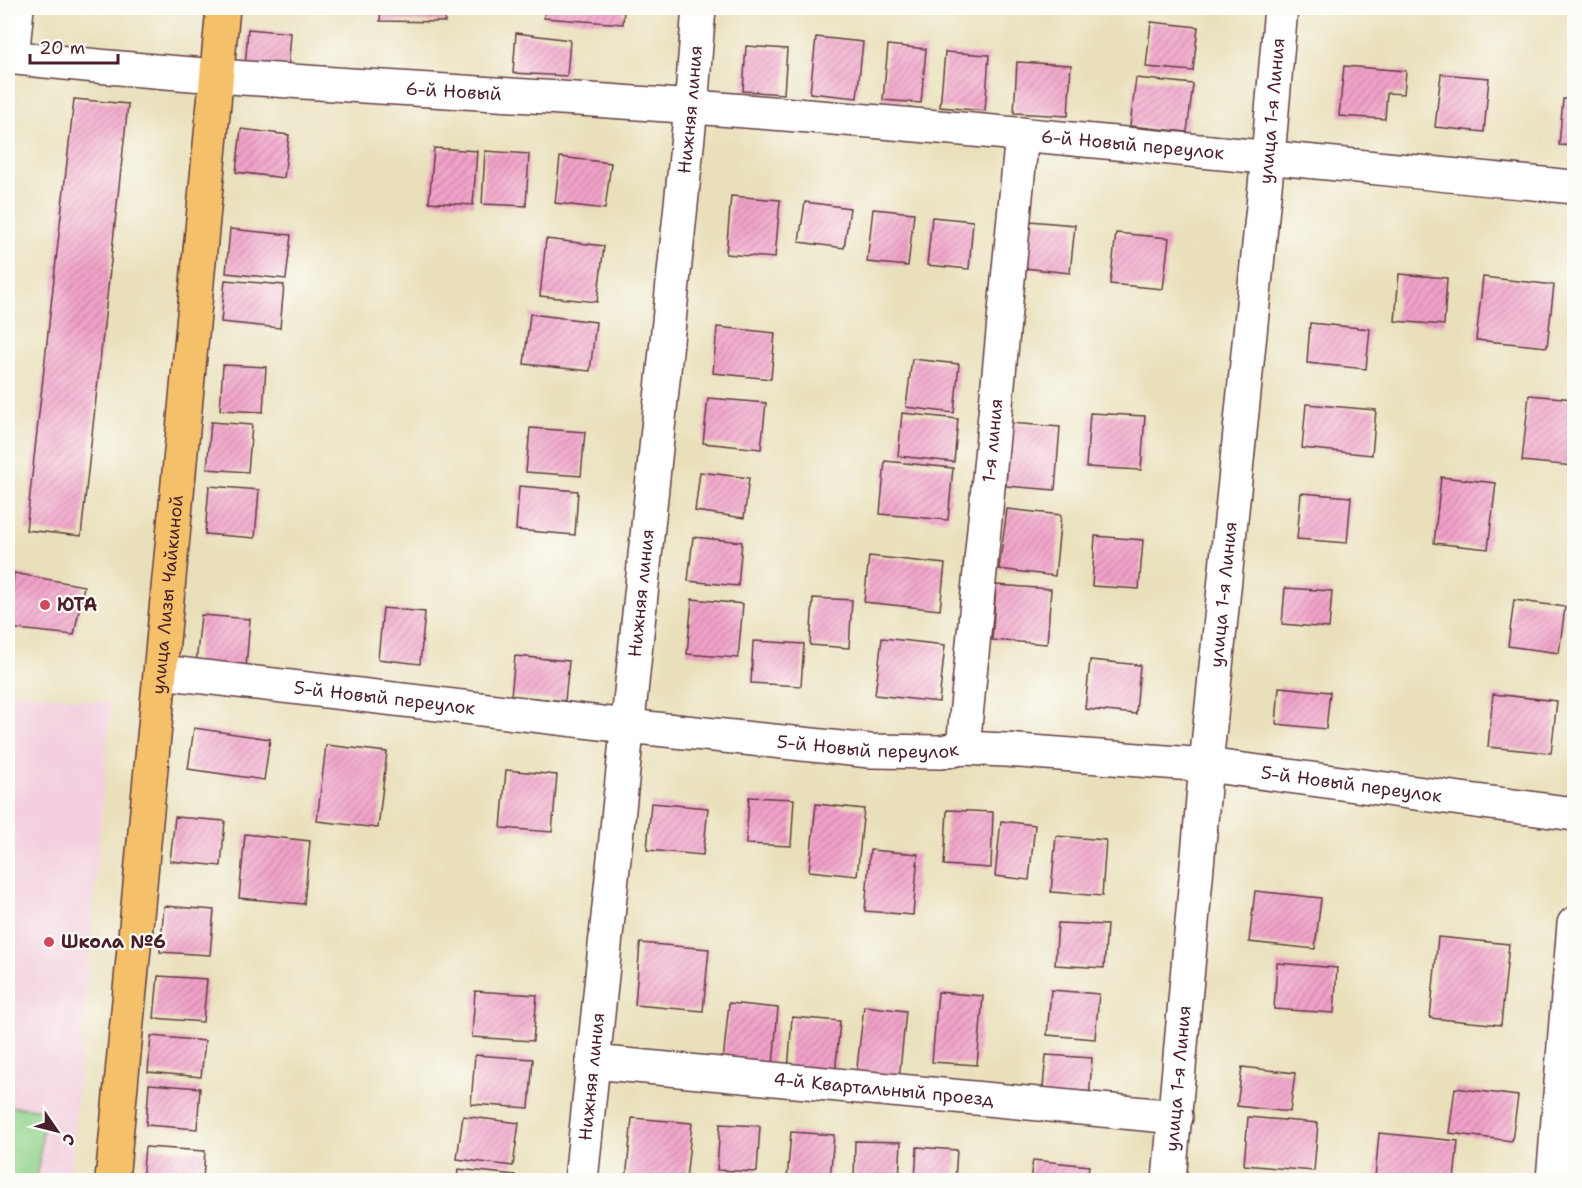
<svg xmlns="http://www.w3.org/2000/svg" width="1582" height="1188" font-family="'Shantell Sans',sans-serif">
<style>
.built{fill:#f3cfdf}
.grass{fill:#8ed189;stroke:#6c785a;stroke-width:1.5}
.building{fill:url(#building-hatch)}
.lines{fill:none;stroke-linecap:round;stroke-linejoin:round}
.minor-casing{stroke:#623c41;stroke-width:36}
.major-casing{stroke:#623c41;stroke-width:36}
.minor{stroke:#fff;stroke-width:33}
.major{stroke:#f4c16b;stroke-width:33}
.poi-dot{fill:#d1495b;stroke:#fdfcf7;stroke-width:2}
.labels{text-anchor:middle;dominant-baseline:central;stroke-width:4.5;stroke-linejoin:round;paint-order:stroke}
.street-label{font-size:18px;fill:#4a1f2b;stroke:#fdfcf7}
.poi-label{font-size:18px;font-weight:bold;fill:#4a1f2b;stroke:#fdfcf7;text-anchor:start}
</style>
<defs>
<pattern id="building-hatch" width="6" height="6" patternUnits="userSpaceOnUse" patternTransform="scale(1.5)"><rect width="6" height="6" fill="#f1a2c8"/><path d="M-1 1l2-2M0 6l6-6M5 7l2-2" fill="none" stroke="#c583a3"/></pattern>
</defs>
<rect width="100%" height="100%" fill="#fdfcf7"/>
<filter id="ink" filterUnits="userSpaceOnUse"><feTurbulence type="fractalNoise" baseFrequency=".0167" numOctaves="2"/><feDisplacementMap in="SourceGraphic" scale="12" xChannelSelector="R" yChannelSelector="G"/><feConvolveMatrix kernelMatrix="1 2 1 2 8 2 1 2 1" color-interpolation-filters="sRGB"/></filter>
<filter id="wash" filterUnits="userSpaceOnUse"><feTurbulence type="fractalNoise" baseFrequency=".008" numOctaves="4" result="noise"/><feDisplacementMap in="SourceGraphic" scale="24" xChannelSelector="R" yChannelSelector="G"/><feGaussianBlur stdDeviation="1.35" result="paint"/><feColorMatrix in="noise" values="0 0 0 0 0 0 0 0 0 0 0 0 0 0 0 0 0 1.4 0 .05"/><feComposite in="paint" operator="in"/></filter>
<g filter="url(#wash)">
<rect width="100%" height="100%" fill="#e9e0bb"/>
<path class="built" d="M8 691 111 703 70 1180H8Z"/>
<path class="grass" d="M8 1106 45 1110 37 1180H8Z"/>
<g id="blocks">
<path class="building" d="M381 8H445V22L380 21Z
M545 8H624L623 24 544 18Z
M1151 22 1198 27 1193 71 1146 67Z
M248 29 291 33 288 72 245 69Z
M516 33 570 40 567 76 513 73Z
M816 37 863 42 857 98 810 93Z
M888 45 926 49 921 103 883 100Z
M746 46 787 49 784 94 743 91Z
M945 52 989 55 985 111 940 107Z
M1017 62 1071 65 1068 116 1014 113Z
M1344 66 1406 71 1404 94 1387 93 1385 119 1339 116Z
M1441 74 1489 78 1484 132 1435 127Z
M1136 78 1193 84 1187 132 1130 126Z
M74 99 128 104 81 536 26 530Z
M1563 99 1574 100V146L1559 145Z
M241 129 289 135 284 178 236 172Z
M434 148 477 151 473 205 429 202Z
M485 151 529 154 526 206 482 204Z
M560 157 611 163 605 209 555 203Z
M731 196 780 200 775 258 726 254Z
M805 202 850 208 844 248 799 242Z
M873 209 914 213 908 266 867 262Z
M932 217 973 221 969 269 927 265Z
M1029 221 1075 225 1070 273 1024 268Z
M230 229 291 235 286 279 226 273Z
M1116 233 1169 238 1163 289 1110 284Z
M546 239 604 246 597 302 540 296Z
M1399 274 1447 278 1444 325 1395 321Z
M1483 277 1554 285 1547 347 1476 340Z
M225 280 284 285 280 328 221 322Z
M530 314 596 322 590 371 524 364Z
M1310 323 1370 329 1366 369 1307 363Z
M717 327 775 333 771 379 713 373Z
M912 359 959 364 954 413 906 407Z
M223 365 266 367 263 412 220 410Z
M1529 395 1574 399V466L1522 461Z
M708 398 766 403 761 449 703 443Z
M1306 404 1376 410 1372 455 1302 448Z
M902 413 958 419 954 462 898 456Z
M1090 413 1145 416 1141 470 1086 467Z
M211 422 252 425 248 472 207 469Z
M1010 423 1060 427 1055 490 1006 486Z
M530 428 585 432 581 476 526 472Z
M885 461 953 468 948 520 880 514Z
M700 472 749 478 744 518 695 511Z
M1441 477 1496 483 1488 549 1434 543Z
M209 486 259 490 255 538 205 534Z
M519 486 578 491 575 535 516 530Z
M1301 493 1351 497 1347 543 1297 539Z
M1007 509 1061 515 1055 576 999 569Z
M1095 536 1143 540 1139 589 1092 586Z
M693 537 742 542 738 586 688 581Z
M869 556 945 564 940 610 864 602Z
M14 573 84 586 74 635 8 628Z
M996 585 1051 589 1047 644 992 640Z
M1285 588 1332 591 1329 628 1282 624Z
M813 598 852 600 849 648 810 645Z
M692 599 743 604 738 658 687 654Z
M1514 600 1565 607 1559 653 1508 646Z
M383 608 425 612 420 664 378 659Z
M201 615 250 619 246 668 196 664Z
M882 638 945 645 939 702 875 695Z
M753 641 804 644 801 686 751 683Z
M515 656 569 661 565 701 511 696Z
M1090 660 1140 665 1136 714 1085 709Z
M1279 687 1330 692 1326 729 1276 724Z
M1493 694 1557 701 1551 753 1488 747Z
M194 728 270 739 264 780 188 769Z
M326 745 387 752 378 828 317 821Z
M506 770 557 775 552 832 501 828Z
M749 797 794 799 791 846 746 844Z
M651 803 708 808 703 855 647 850Z
M816 804 864 809 857 876 809 871Z
M947 810 993 812 991 868 944 865Z
M175 817 225 821 221 866 170 861Z
M1001 821 1035 825 1029 880 995 876Z
M245 834 310 841 304 904 239 898Z
M1056 836 1106 840 1102 896 1051 892Z
M870 850 918 854 913 915 865 911Z
M1255 891 1321 898 1315 949 1249 942Z
M164 906 214 910 210 955 160 952Z
M1058 923 1107 925 1104 968 1055 965Z
M1438 937 1509 944 1501 1025 1430 1018Z
M640 943 709 949 703 1011 635 1005Z
M1277 963 1337 968 1334 1013 1274 1009Z
M158 976 207 979 203 1022 154 1018Z
M1051 990 1099 994 1095 1039 1047 1035Z
M475 991 537 995 533 1041 472 1037Z
M938 992 983 996 977 1065 932 1062Z
M729 1003 778 1008 773 1065 723 1061Z
M864 1006 906 1011 899 1080 856 1076Z
M792 1017 840 1021 835 1075 788 1072Z
M151 1036 205 1041 201 1077 148 1072Z
M475 1055 533 1059 529 1108 471 1104Z
M1046 1055 1092 1058 1089 1101 1042 1098Z
M1242 1067 1295 1073 1290 1112 1237 1106Z
M149 1084 200 1088 197 1129 146 1125Z
M1455 1088 1518 1096 1512 1141 1449 1133Z
M463 1116 519 1123 513 1166 457 1159Z
M1248 1117 1318 1123 1314 1171 1244 1165Z
M632 1118 692 1123 686 1180H626Z
M720 1124 760 1126 757 1172 717 1170Z
M791 1132 834 1135 830 1180H787Z
M1379 1133 1458 1141 1454 1180H1400L1375 1178Z
M855 1141 901 1142 899 1180H854Z
M145 1147 205 1151 203 1180H142Z
M917 1147 957 1150 955 1180H915Z
M1033 1160 1089 1166 1087 1180H1030Z
M458 1169 515 1175 514 1180H457Z"/>
</g>
</g>
<g filter="url(#ink)">
<use href="#blocks" fill-opacity="0" stroke="#623c41" stroke-width="1.5"/>
<g class="lines">
<defs>
<g id="minor">
<path id="s1" d="M8 57C235 82 465 90 693 107 987 129 1281 159 1574 187"/>
<path d="M12 58 17 8"/>
<path id="s2" d="M161 672 627 726 870 751 941 752 963 748 1006 750 1206 765 1574 814"/>
<path id="s3" d="M963 748 1022 134"/>
<path id="s4" d="M593 1062 1176 1117"/>
<path id="s5" d="M581 1180 691 107 699 8"/>
<path id="s6" d="M1169 1180 1206 765 1268 157 1281 8"/>
<path d="M1553 1180 1574 924"/>
</g>
<g id="major">
<path id="s7" d="M112 1180 223 8"/>
</g>
</defs>
<use href="#minor" class="minor-casing"/>
<use href="#major" class="major-casing"/>
<use href="#minor" class="minor"/>
<use href="#major" class="major"/>
</g>
</g>
<g class="poi-dot">
<circle cx="45" cy="605" r="6"/>
<circle cx="49" cy="942" r="6"/>
</g>
<g class="labels">
<g class="street-label">
<text stroke="none"><textPath href="#s1" startOffset="447">6-й Новый</textPath></text>
<text stroke="none"><textPath href="#s6" startOffset="1074">улица 1-я Линия</textPath></text>
<text stroke="none"><textPath href="#s5" startOffset="1076">Нижняя линия</textPath></text>
<text stroke="none"><textPath href="#s1" startOffset="1128">6-й Новый переулок</textPath></text>
<text stroke="none"><textPath href="#s3" startOffset="309">1-я линия</textPath></text>
<text stroke="none"><textPath href="#s7" startOffset="588">улица Лизы Чайкиной</textPath></text>
<text stroke="none"><textPath href="#s5" startOffset="590">Нижняя линия</textPath></text>
<text stroke="none"><textPath href="#s6" startOffset="588">улица 1-я Линия</textPath></text>
<text stroke="none"><textPath href="#s2" startOffset="225">5-й Новый переулок</textPath></text>
<text stroke="none"><textPath href="#s2" startOffset="711">5-й Новый переулок</textPath></text>
<text stroke="none"><textPath href="#s2" startOffset="1197">5-й Новый переулок</textPath></text>
<text stroke="none"><textPath href="#s5" startOffset="104">Нижняя линия</textPath></text>
<text stroke="none"><textPath href="#s6" startOffset="102">улица 1-я Линия</textPath></text>
<text stroke="none"><textPath href="#s4" startOffset="292">4-й Квартальный проезд</textPath></text>
</g>
<g class="poi-label">
<text x="57" y="605">ЮТА</text>
<text x="61" y="942">Школа №6</text>
</g>
</g>
<rect width="1582" height="1188" fill="none" stroke="#fdfcf7" stroke-width="30"/>
<g transform="translate(57 1131) rotate(125)" stroke="#fdfcf7" stroke-width="4.5" paint-order="stroke">
<path d="M0-4.5L10 22L0 15L-10 22Z" fill="#4a1f2b"/>
<text y="-9" font-size="16" font-weight="bold" text-anchor="middle" fill="#4a1f2b">С</text>
</g>
<path d="M30 54v9h88v-9" fill="none" stroke="#4a1f2b" stroke-width="3"/>
<text x="39" y="54" font-size="18" fill="#4a1f2b" stroke="#fdfcf7" stroke-width="4.5" paint-order="stroke">20 m</text>
</svg>
